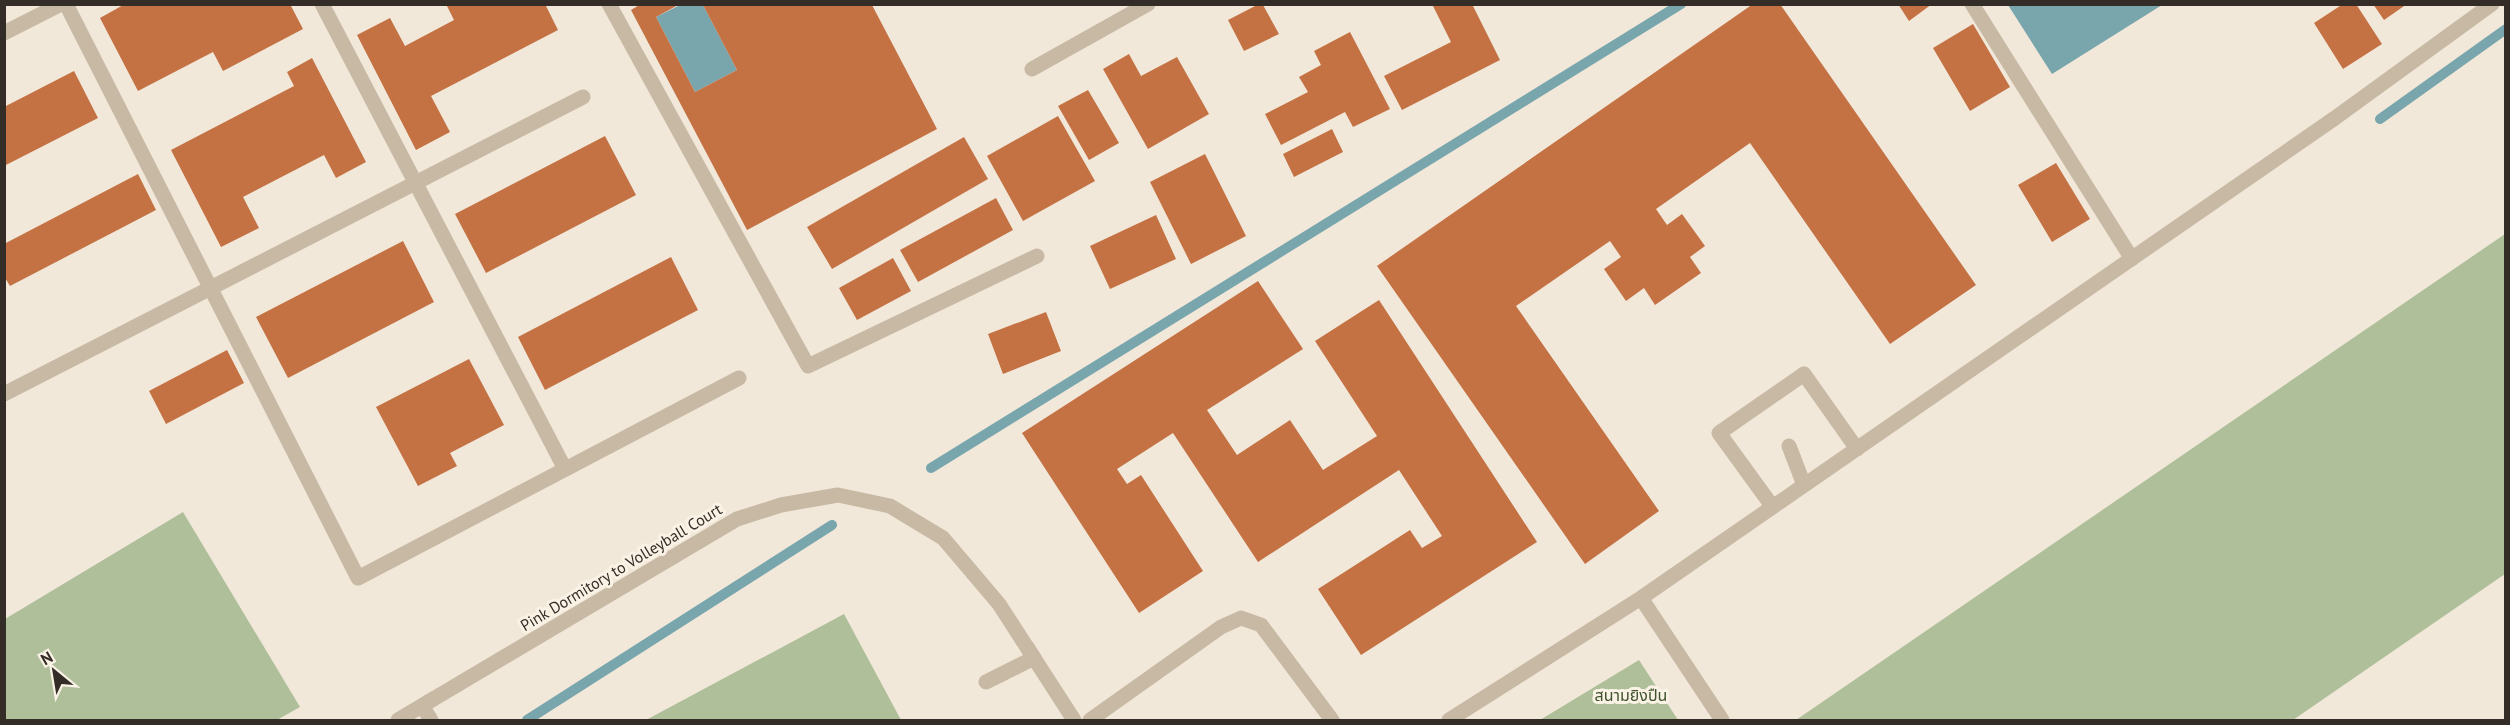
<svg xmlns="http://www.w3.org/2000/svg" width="2510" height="725" font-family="'PT Sans','Noto Sans Thai',sans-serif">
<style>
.green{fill:#aebf9a}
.water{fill:#79a5ad}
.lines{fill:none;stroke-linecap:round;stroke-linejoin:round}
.stream{stroke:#79a5ad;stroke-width:10}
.building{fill:#c47244}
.service{stroke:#c8b9a5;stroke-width:15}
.minor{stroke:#c8b9a5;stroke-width:15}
.labels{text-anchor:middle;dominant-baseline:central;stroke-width:6;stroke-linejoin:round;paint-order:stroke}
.street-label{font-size:16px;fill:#342c26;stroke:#f9f2e5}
.park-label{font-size:16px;fill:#3f522b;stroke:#f9f2e5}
</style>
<rect width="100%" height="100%" fill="#f1e8d9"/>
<path class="green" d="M2505 234V574L2293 720H1796Z
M183 512 300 707 277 720H5V619Z
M844 614 901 720H646Z
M1639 660 1678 720H1540Z"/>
<path class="water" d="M680 5H703L737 70 695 92 656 17Z
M2008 5H2162L2052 74Z"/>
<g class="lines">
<path class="stream" d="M2380 119 2506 29
M931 468 1681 4
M527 720 832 525"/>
</g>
<path class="building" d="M125 4H290L303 29 223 71 213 52 138 91 100 18Z
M446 4H545L558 30 431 96 450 132 416 150 357 35 390 18 405 46 454 20Z
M641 4H680L656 17 695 92 737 70 703 5H872L937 129 747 230 631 10Z
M1432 4H1472L1500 60 1402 110 1384 76 1451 42Z
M1753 4H1780L1976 285 1890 344 1750 143 1656 209 1667 225 1682 214 1705 246 1690 257 1701 273 1655 305 1644 288 1626 301 1604 269 1621 257 1610 241 1516 306 1659 511 1585 564 1377 266Z
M1898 4H1932L1909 21Z
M2343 4H2356L2382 44 2343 69 2314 23Z
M2373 4H2407L2384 20Z
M1257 5H1263L1279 34 1244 51 1228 20Z
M1973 24 2010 87 1970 111 1933 48Z
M1350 32 1390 109 1353 127 1345 112 1281 145 1265 114 1308 92 1299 77 1321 65 1314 51Z
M1129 54 1141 76 1177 57 1209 114 1148 149 1103 69Z
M312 58 366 162 336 178 324 155 243 197 259 228 221 247 171 150 294 86 287 72Z
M74 71 98 118 4 166V107Z
M1088 90 1119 143 1089 160 1058 106Z
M1058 116 1095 181 1023 221 987 156Z
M1332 129 1343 152 1294 177 1283 154Z
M605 136 636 195 486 273 455 214Z
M964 137 988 179 832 269 807 227Z
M1205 154 1246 236 1191 264 1150 182Z
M2056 163 2090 219 2052 242 2018 185Z
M138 174 156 210 10 286 4 276V244Z
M996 198 1013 230 918 282 900 250Z
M1156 215 1176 259 1110 289 1090 246Z
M403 241 434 302 288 378 256 317Z
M671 257 698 310 545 390 518 337Z
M893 258 911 291 857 320 839 288Z
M1258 281 1303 349 1207 410 1237 455 1290 420 1323 470 1377 436 1315 341 1379 300 1537 542 1361 655 1318 589 1410 530 1422 548 1442 536 1399 470 1258 562 1173 433 1117 469 1127 484 1141 475 1203 571 1139 613 1022 433Z
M1046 312 1061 351 1003 374 988 334Z
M227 350 244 383 166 424 149 391Z
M469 359 504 425 450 453 457 466 418 486 376 407Z"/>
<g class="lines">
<path class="service" d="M66 4 358 578 739 378
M322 4 565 469
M1972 4 2132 259
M4 33 61 4
M1032 69 1148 4
M4 394 583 97
M1789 446 1804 485 1797 490
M1772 506 1719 433 1804 374 1857 449
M1641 598 1722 720
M986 682 1034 658 1027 647
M431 720 422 706 433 699
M1090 720 1221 627 1241 618 1261 625 1332 720
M1449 720 1641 598 2335 118 2492 4"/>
<path class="minor" d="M609 4 808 366 1037 256
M398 720 737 519 781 505 838 495 890 506 943 538 999 604 1074 720"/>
</g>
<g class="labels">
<g class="street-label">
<text transform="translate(621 567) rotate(-31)">Pink Dormitory to Volleyball Court</text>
</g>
<g class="park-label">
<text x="1631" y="695">สนามยิงปืน</text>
</g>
</g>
<rect width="2510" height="725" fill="none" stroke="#342c26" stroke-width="12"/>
<g transform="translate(54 671) rotate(330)" stroke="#f9f2e5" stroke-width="4.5" paint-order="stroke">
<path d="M0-4.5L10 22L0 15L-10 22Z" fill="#342c26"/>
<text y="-9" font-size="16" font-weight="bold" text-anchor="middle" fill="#342c26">N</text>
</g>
</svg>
